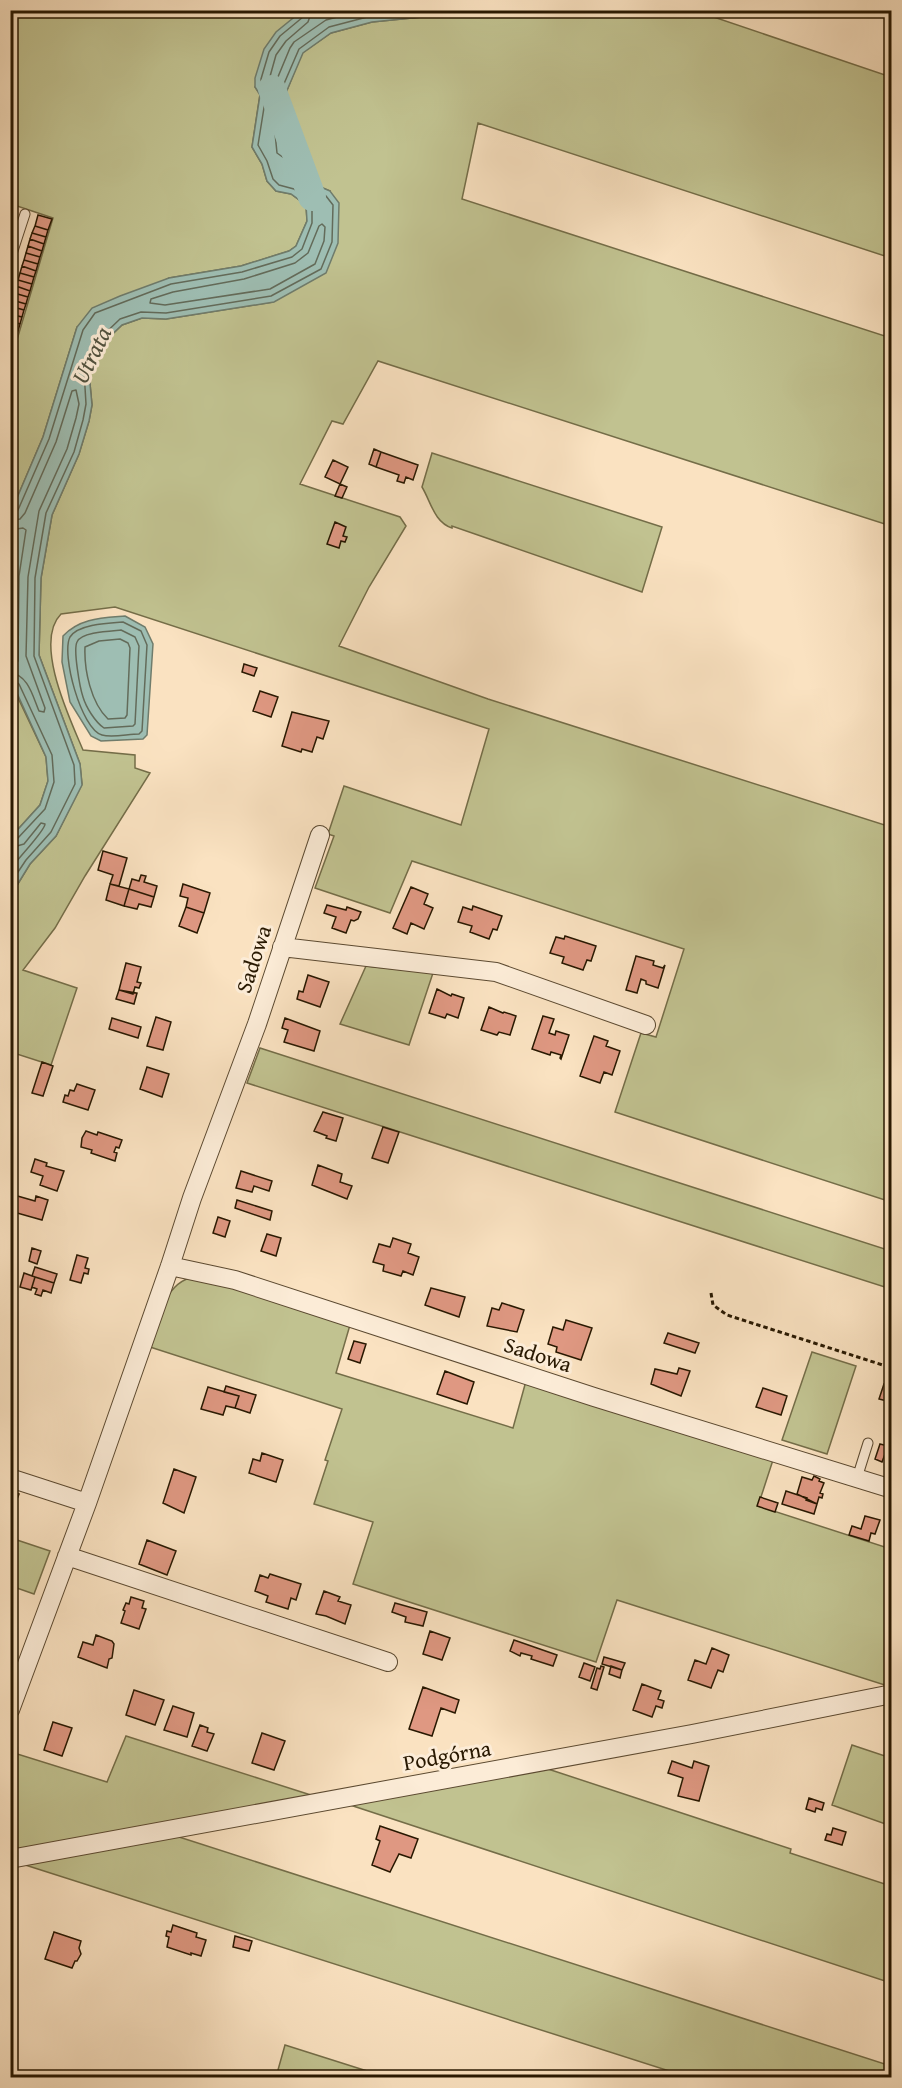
<svg xmlns="http://www.w3.org/2000/svg" width="902" height="2088" font-family="'Gentium Book Plus',serif">
<style>
.green{fill:#c1c290;stroke:#746d48;stroke-width:1.5}
.water{fill:#9ebeb3;stroke:#6f7c6c;stroke-width:1.5}
.lines{fill:none;stroke-linecap:round;stroke-linejoin:round}
.shore{stroke:#636b5a;stroke-width:1.5}
.river{stroke:#9ebeb3;stroke-width:28}
.building{fill:#df9882;stroke:#281801;stroke-width:1.5}
.lane-casing{stroke:#5c4a31;stroke-width:11}
.street-casing{stroke:#5c4a31;stroke-width:20}
.path{stroke:#281801;stroke-width:3;stroke-dasharray:4.5 3;stroke-linecap:butt}
.lane{stroke:#fcecd7;stroke-width:9}
.street{stroke:#fcecd7;stroke-width:18}
.labels{text-anchor:middle;dominant-baseline:central;stroke-width:6;stroke-linejoin:round;paint-order:stroke}
.street-label{font-size:22px;fill:#281801;stroke:#fcecd7}
.water-label{font-size:24px;font-style:italic;fill:#51523f;stroke:#fcecd7}
</style>
<rect width="100%" height="100%" fill="#fae2c1"/>
<filter id="stains"><feTurbulence type="fractalNoise" baseFrequency=".00333" numOctaves="4"/><feColorMatrix values="0 0 0 0 .2 0 0 0 0 .09 0 0 0 0 .02 0 0 0 .5 -.17"/></filter>
<radialGradient id="worn" r=".72"><stop offset=".6" stop-color="#630" stop-opacity="0"/><stop offset="1" stop-color="#630" stop-opacity=".3"/></radialGradient>
<path class="green" d="M693 10 891 77V258L478 123 462 199 891 338V526L378 361 343 424 332 421 300 484 400 517 406 526 369 587 339 646 488 699 891 827V1202L615 1112 641 1033 656 1037 684 949 412 861 390 913 315 888 334 836 328 834 344 786 461 825 489 729 115 607 61 614C33 642 70 719 83 750L135 755V768L150 773 85 876 55 928 23 970 77 988 51 1065 14 1053 11 1055V895L30 864 56 836 82 784 80 764 39 655 41 578 52 515 79 454 89 421 92 405 89 373 100 346 122 325 142 318 166 319 273 302 330 191 318 186 302 163 282 151 281 134 289 114 285 95 302 53 331 33 372 22 422 17 430 11Z
M11 11H303L298 13 255 87 260 94 252 147 262 164 267 181 276 191 291 194 306 205 307 221 296 246 289 251 241 266 169 278 77 327 43 437 11 512V360L53 218 11 204Z
M432 453 662 527 642 592 452 526V528C434 522 431 502 422 487Z
M10 681 46 757 48 781 40 805 11 837Z
M366 966 433 973 409 1045 340 1024Z
M260 1048 891 1251V1289L247 1083Z
M200 1276 350 1325 336 1373 513 1428 526 1381 773 1460 758 1506 891 1549V1687L617 1600 596 1662 353 1584 373 1522 314 1504 328 1461 325 1460 342 1409 150 1347C159 1319 164 1278 200 1276Z
M812 1352 856 1366 827 1454 782 1440Z
M11 1538 50 1551 34 1594 11 1586Z
M126 1736 314 1796 11 1852V1752L107 1782Z
M852 1745 891 1758V1826L832 1805Z
M548 1769 791 1849 790 1853 891 1886V1983L344 1803Z
M176 1836 891 2066V2077H688L19 1863Z
M285 2045 386 2077H276Z"/>
<path class="water" d="M303 10 430 11 422 17 372 22 331 33 303 53 285 95 289 114 281 134 283 151 302 163 318 186 330 191 339 203 338 243 326 273 274 302 166 319 142 318 122 325 100 346 89 373 92 405 89 421 79 454 52 515 41 578 39 655 80 764 82 785 56 836 30 864 11 895V837L40 805 48 781 46 757 11 680V512L43 437 77 327 92 308 120 296 169 278 241 266 289 251 296 246 307 221 306 205 291 194 276 191 267 181 262 164 252 147 260 95 255 87V78L264 49 276 32Z
M125 616 145 627 153 644 147 735 143 739 101 741 91 736 70 702 62 662 63 636C80 618 102 618 125 616Z"/>
<g class="lines">
<path class="shore" d="M312 10 308 22 286 41 276 55 269 80 271 86 275 84 290 48 294 42 326 20 363 10
M322 224 325 227 324 241 315 264 270 289 165 305 150 303 151 299 173 292 244 279 295 263 308 253 319 226Z
M10 513 18 510 49 439 83 330 95 313 171 284 242 272 292 257 302 249 312 223V203L294 189 279 185 273 179 267 161 258 145 266 95 261 85V79L269 52 280 36 303 17 304 10
M10 521 20 519 25 513 56 442 72 391 76 390 79 404 76 418 67 449 39 511 28 577 26 656 45 708 44 712 39 711C33 697 28 674 10 673
M10 530 23 528 26 530 19 576 18 661 16 663H10
M123 622 141 631 147 645 142 731 139 734C128 734 112 738 102 735 81 729 61 654 70 637 78 624 109 623 123 622Z
M121 630 135 637 139 646 135 724 133 726 104 728C95 722 86 707 83 697 80 688 73 650 77 642 81 632 111 631 121 630Z
M120 639 128 643 130 648 127 715 125 718 108 719C91 703 84 670 85 647L99 641Z
M10 680 15 681 19 684 52 755 54 782 45 809 17 839 10 840
M10 848 24 844 41 823 45 824C45 831 17 859 10 870
M10 884 26 860 51 832 75 784 74 765 34 656 35 578 46 513 74 452 83 420 86 404 84 371 96 342 120 319 141 312 166 313 271 296 321 269 332 242 333 205 326 196 314 190 298 168 277 153 275 133 282 113 280 93 299 49 329 27 371 16 420 10"/>
<path class="river" d="M272 89 312 197"/>
</g>
<path class="building" d="M38 215 52 219 48 230 35 226Z
M35 226 48 230 46 237 32 233Z
M32 233 46 237 44 244 30 239Z
M30 239 44 244 42 251 28 246Z
M28 246 42 251 40 257 26 253Z
M26 253 40 257 38 264 24 260Z
M24 260 38 264 36 271 22 266Z
M22 266 36 271 34 277 20 273Z
M20 273 34 277 32 284 18 280Z
M18 280 32 284 30 291 16 286Z
M16 286 30 291 28 297 14 293Z
M14 293 28 297 26 304 12 300Z
M12 300 26 304 24 310 10 306Z
M10 306 24 310 22 317 10 314Z
M10 314 22 317 20 324 10 321Z
M10 321 20 324 18 331 10 328Z
M10 328 18 331 16 337 10 336Z
M374 449 381 452 376 467 369 464Z
M381 452 418 465 413 480 406 477 404 483 397 481 399 475 376 467Z
M333 460 348 467 340 484 325 477Z
M340 484 347 487 342 498 335 496Z
M335 522 346 527 343 536 347 537 345 542 341 541 339 548 327 544Z
M244 664 257 668 254 676 242 672Z
M260 691 278 697 271 717 253 711Z
M292 712 329 721 323 739 317 737 312 752 302 749 301 752 282 746Z
M103 851 127 858 119 886 110 884 113 875 98 870Z
M141 875 146 876 144 882 157 886 154 897 129 889 132 879 139 881Z
M110 884 129 889 124 906 106 900Z
M183 884 210 893 204 913 186 907 188 898 180 896Z
M411 887 428 894 424 904 433 908 424 929 411 923 407 934 393 928Z
M129 889 154 897 151 907 139 904 137 909 124 906Z
M327 905 346 910 347 907 361 912 358 919 354 921 351 920 346 933 332 928 336 917 324 913Z
M473 906 502 916 497 930 493 929 489 939 470 932 472 926 458 922 463 907 472 910Z
M186 907 204 913 197 933 179 926Z
M565 936 596 946 591 961 587 960 583 970 562 963 564 957 550 953 556 937 564 939Z
M636 956 654 961 653 965 663 968 665 965 658 988 646 984V981L641 979 637 993 626 990Z
M126 963 141 967 137 982 141 983 139 988 135 987 133 994 119 990Z
M308 975 329 982 320 1007 297 999 299 991 303 992Z
M437 989 451 996 452 994 464 998 458 1018 447 1014 445 1018 429 1013Z
M119 990 137 993 134 1004 116 999Z
M489 1007 503 1013 504 1012 516 1016 510 1035 499 1032 497 1035 481 1030Z
M543 1016 554 1019 549 1033 555 1035 556 1031 569 1035 561 1059 560 1058 561 1055 551 1052 550 1055 532 1049Z
M156 1017 171 1022 163 1050 147 1046Z
M112 1018 141 1027 138 1038 109 1029Z
M285 1018 320 1031 314 1051 284 1042 288 1030 282 1028Z
M594 1036 608 1041 606 1046 620 1051 612 1075 604 1072 600 1083 580 1076Z
M42 1062 53 1066 43 1096 32 1093Z
M147 1067 169 1074 162 1097 140 1089Z
M77 1084 95 1090 88 1110 63 1102 65 1095 68 1096 70 1090 74 1091Z
M323 1112 343 1118 336 1141 326 1138 327 1136 314 1131Z
M383 1127 399 1132 388 1163 372 1158Z
M86 1131 97 1135 98 1132 122 1140 119 1148 116 1147 114 1152 117 1153 115 1161 91 1153 92 1150 81 1147 82 1138Z
M35 1159 47 1163 46 1166 64 1171 57 1191 40 1185 43 1176 31 1172Z
M318 1165 342 1174 340 1182 352 1186 347 1199 312 1185Z
M241 1171 272 1181 269 1191 254 1186 252 1192 236 1188Z
M14 1195 35 1201 36 1196 48 1200 42 1220 10 1211Z
M237 1200 272 1211 270 1220 235 1208Z
M218 1217 230 1221 225 1237 213 1233Z
M267 1234 281 1238 276 1256 261 1251Z
M393 1238 411 1244 408 1253 419 1257 413 1275 403 1271 401 1276 383 1271 384 1265 373 1262 379 1244 390 1247Z
M32 1248 41 1251 37 1264 29 1261Z
M77 1255 88 1258 85 1268 89 1269 88 1274 84 1273 81 1283 70 1280Z
M35 1267 57 1274 54 1283 32 1276Z
M24 1273 35 1277 31 1290 20 1287Z
M35 1277 54 1283 51 1293 43 1290 41 1296 35 1294 37 1289 32 1287Z
M431 1288 465 1297 459 1317 425 1305Z
M502 1303 524 1310 517 1332 487 1326 492 1308 499 1310Z
M566 1320 592 1328 581 1360 556 1352 557 1347 548 1344 553 1327 563 1330Z
M668 1333 699 1343 695 1353 664 1343Z
M354 1341 366 1344 360 1363 348 1359Z
M679 1368 690 1371 681 1396 651 1384 655 1369 677 1374Z
M445 1371 474 1382 467 1404 437 1394Z
M884 1384 892 1386 887 1401 879 1399Z
M226 1386 256 1395 250 1413 235 1408 239 1396 224 1392Z
M208 1387 239 1396 235 1408 226 1406 223 1415 201 1409Z
M763 1388 787 1396 781 1415 756 1407Z
M880 1444 888 1446 882 1462 875 1459Z
M262 1453 283 1460 276 1482 249 1473 253 1459 260 1461Z
M174 1469 196 1477 184 1513 163 1503Z
M814 1476 820 1479 819 1481 824 1483 820 1493 823 1494 822 1498 819 1497 817 1504 797 1494 802 1477 812 1480Z
M10 1491 19 1494 14 1507 10 1506Z
M786 1491 807 1498 806 1500 817 1504 814 1514 782 1504Z
M760 1497 778 1503 775 1512 757 1506Z
M865 1516 880 1520 875 1534 871 1533 869 1541 849 1535 852 1526 861 1529Z
M147 1540 176 1551 167 1575 139 1564Z
M270 1574 301 1584 296 1600 291 1598 288 1609 266 1602 268 1596 255 1591 260 1575 268 1578Z
M324 1591 340 1597 338 1601 351 1605 345 1624 326 1616 316 1614Z
M131 1597 144 1601 142 1608 146 1609 139 1629 121 1623 125 1611 123 1610 126 1603 129 1604Z
M395 1603 427 1612 423 1626 405 1622 406 1617 392 1612Z
M430 1631 450 1638 442 1660 423 1654Z
M96 1635 112 1641 114 1644 112 1658 109 1659 107 1668 78 1657 83 1642 93 1645Z
M514 1640 557 1655 553 1666 531 1659 532 1656 521 1653 520 1656 510 1651Z
M712 1648 729 1655 723 1672 718 1670 711 1688 688 1680 695 1660 706 1664Z
M604 1657 625 1663 622 1670 602 1664Z
M584 1663 595 1667 590 1681 579 1677Z
M601 1666 604 1667 597 1690 591 1688 597 1668 600 1669Z
M611 1666 622 1670 620 1678 609 1674Z
M642 1684 661 1691 658 1699 664 1701 662 1708 656 1706 652 1717 633 1710Z
M423 1687 459 1700 455 1713 441 1708 432 1736 409 1729Z
M134 1690 164 1700 155 1725 126 1715Z
M173 1706 194 1713 187 1737 164 1730Z
M53 1722 72 1728 62 1756 44 1750Z
M200 1725 208 1728 207 1732 214 1734 207 1751 192 1746Z
M262 1733 285 1741 274 1770 252 1763Z
M889 1736H892V1747L886 1745Z
M672 1761 692 1768 694 1761 709 1766 699 1801 678 1796 683 1778 668 1773Z
M809 1798 824 1803 822 1810 816 1808 815 1812 806 1809Z
M380 1826 418 1839 411 1858 399 1854 390 1872 372 1865 380 1841 376 1839Z
M833 1828 846 1832 842 1845 825 1840 827 1834 831 1835Z
M173 1925 197 1933 196 1937 206 1940 201 1956 191 1953V1955L167 1947 169 1937 166 1936 167 1931 171 1932Z
M54 1932 81 1941 79 1948 81 1954 77 1961H75L72 1968 45 1959Z
M235 1936 252 1941 249 1951 233 1947Z"/>
<g class="lines">
<defs>
<path id="lane" d="M10 260 25 214
M857 1478 868 1443"/>
<path id="street" d="M282 947 496 972 646 1025
M170 1266 235 1280 594 1397 892 1489
M10 1478 87 1503
M67 1556 388 1662
M10 1710 87 1503 170 1266 192 1198 257 1024 320 835
M10 1859 692 1734 892 1694"/>
</defs>
<use href="#lane" class="lane-casing"/>
<use href="#street" class="street-casing"/>
<path class="path" d="M711 1293 713 1305 727 1315 892 1368"/>
<use href="#lane" class="lane"/>
<use href="#street" class="street"/>
</g>
<g class="labels">
<g class="street-label">
<text transform="translate(253 959) rotate(-72)">Sadowa</text>
<text transform="translate(538 1354) rotate(18)">Sadowa</text>
<text transform="translate(447 1755) rotate(-10)">Podgórna</text>
</g>
<g class="water-label">
<text transform="translate(91 355) rotate(-64)">Utrata</text>
</g>
</g>
<rect width="902" height="2088" fill="none" stroke="#fae2c1" stroke-width="36"/>
<rect x="12" y="12" width="878" height="2064" fill="none" stroke="#281801" stroke-width="3"/>
<rect x="18" y="18" width="866" height="2052" fill="none" stroke="#281801" stroke-width="1.5"/>
<rect width="100%" height="100%" filter="url(#stains)"/>
<rect width="100%" height="100%" fill="url(#worn)"/>
</svg>
